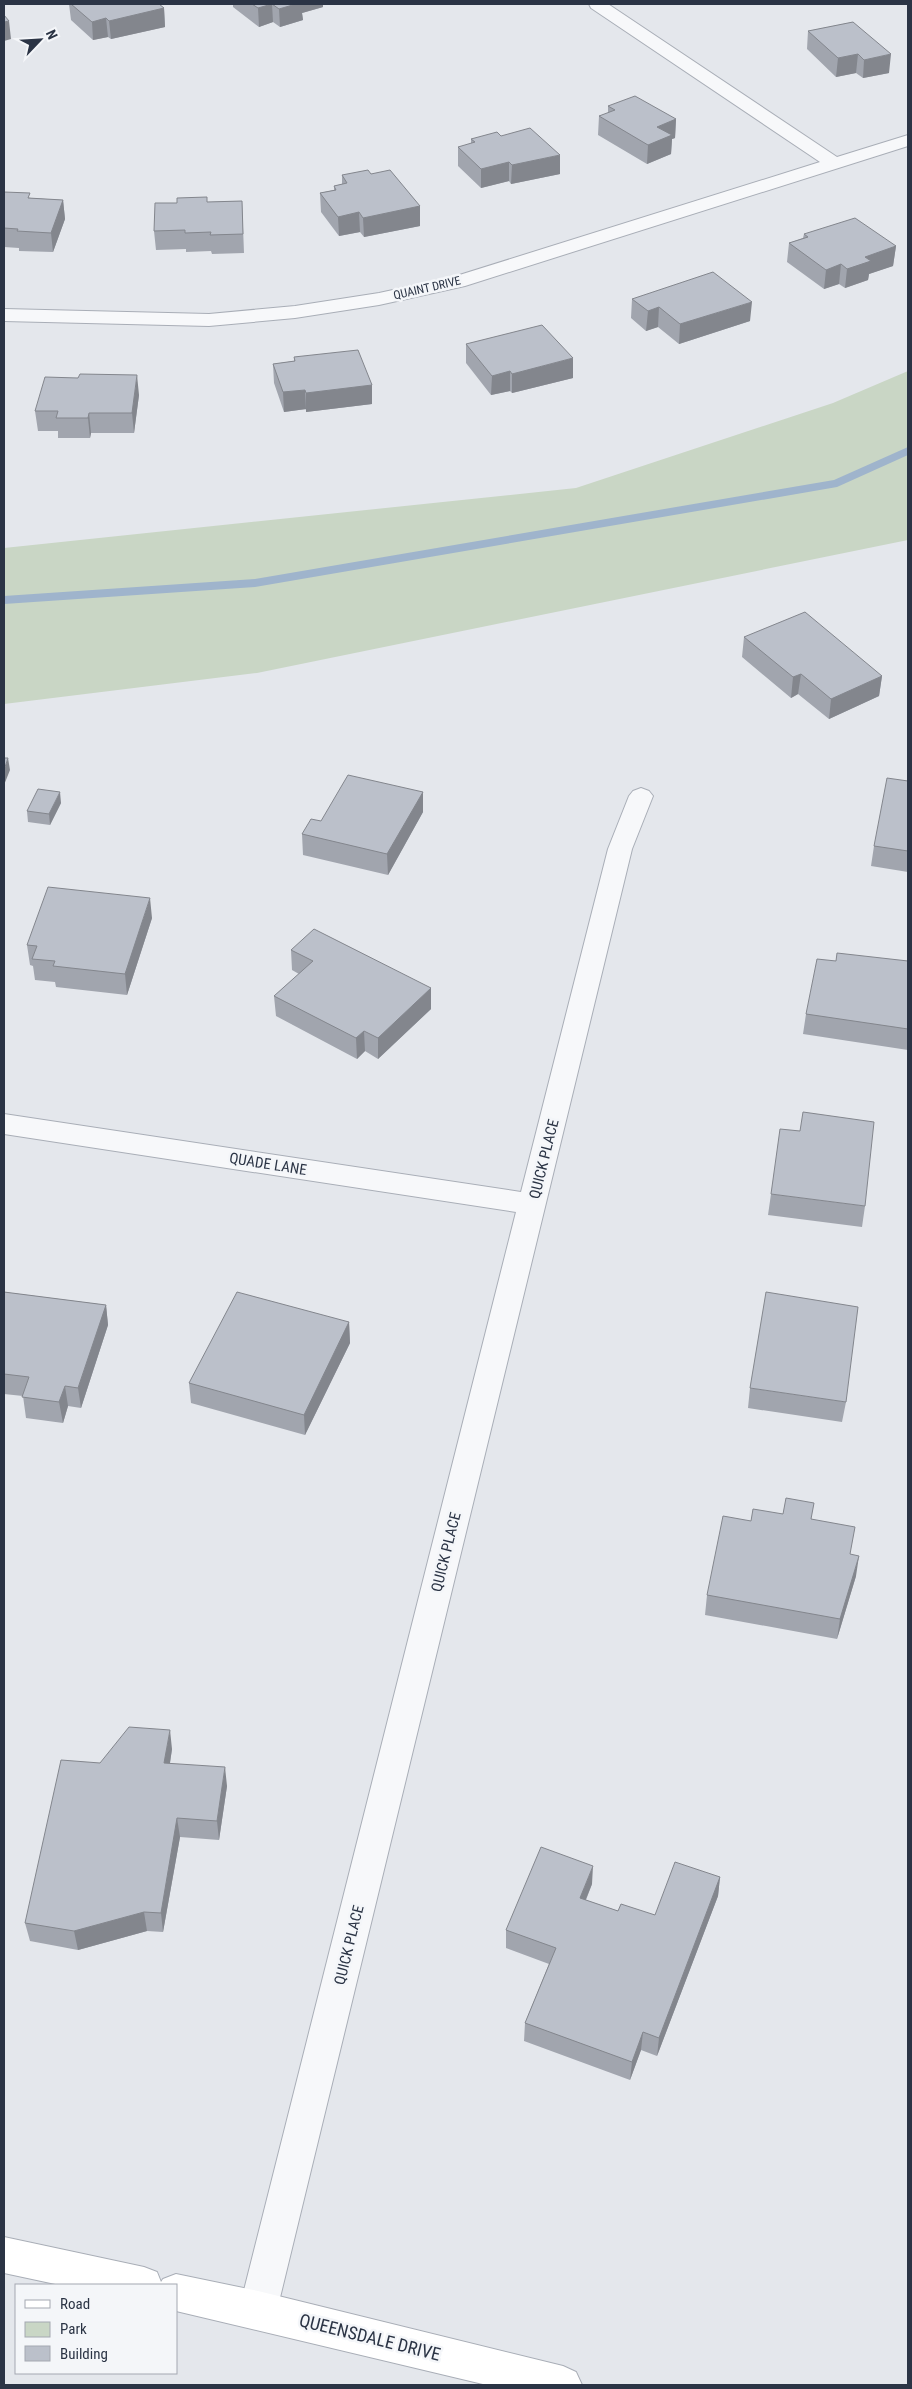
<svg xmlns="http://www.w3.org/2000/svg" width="912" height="2389" font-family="'Roboto Condensed',sans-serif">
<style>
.green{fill:#c9d6c5}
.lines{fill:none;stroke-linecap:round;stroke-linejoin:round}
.stream{fill:#9fb4cc;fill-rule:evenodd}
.street-casing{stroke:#a9aeb7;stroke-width:2}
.secondary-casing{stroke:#a9aeb7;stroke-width:2}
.street{fill:#f7f8fa;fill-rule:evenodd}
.secondary{fill:#fff;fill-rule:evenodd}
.wall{fill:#a1a5ae}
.shaded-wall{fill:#83868d}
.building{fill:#bbc0ca;stroke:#83868d}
.labels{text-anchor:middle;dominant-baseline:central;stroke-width:5;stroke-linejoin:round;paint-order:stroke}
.far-street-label{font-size:12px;fill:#2b3445;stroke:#f4f6f9}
.street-label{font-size:15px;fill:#2b3445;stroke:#f4f6f9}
.near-street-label{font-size:18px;fill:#2b3445;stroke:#f4f6f9}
</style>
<rect width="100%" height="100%" fill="#e4e7ec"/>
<path class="green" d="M908 371V540L257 673 4 704V548L576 488 833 403Z"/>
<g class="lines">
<path class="stream" d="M908 447V455L837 487 255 587 4 604V596L255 579 834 480Z"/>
<defs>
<path id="street" d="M589 4H608L837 157 908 135V146L465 286 379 305 295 318 209 326 4 321V309L209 314 295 306 379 293 453 277 820 162 591 8Z
M641 788 649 791 653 796 632 849 277 2310 271 2323 258 2329 245 2323 239 2310 516 1212 4 1134V1114L521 1192 608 849 629 796 633 791Z"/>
<path id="secondary" d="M4 2237 144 2267 157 2272 161 2282 163 2279 176 2274 258 2291 563 2366 576 2372 582 2385H487L176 2311V2285H60L4 2273Z"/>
</defs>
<use href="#street" class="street-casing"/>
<use href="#secondary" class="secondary-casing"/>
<use href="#street" class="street"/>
<use href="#secondary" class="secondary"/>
</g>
<path class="wall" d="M69 4H159L164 8 165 27 111 39 108 37 93 40 71 20Z
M233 4H323V7L302 13 303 20 280 27 273 22 259 27 233 7Z
M853 22 889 73 863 78 856 73 836 77 807 49 808 31Z
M608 106 676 119 675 138 672 139 671 154 647 164 598 135 599 116 608 113Z
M501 136 560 174 511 184 509 181 481 188 458 166V147L471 144V139Z
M371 174 420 206V226L364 237 360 232 339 236 321 212 320 193 334 190V186L342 184V175Z
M4 192 31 198 63 200 65 219 53 252 19 251V248L4 247Z
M242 201 244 253 212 254 211 251 186 252V249L156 250 154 231 207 202Z
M804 234 896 246 893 266 869 274 868 280 845 288 839 284 824 289 787 262 789 243 803 238Z
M632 299 750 321 679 344 658 327 646 331 631 318Z
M466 344 573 378 512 393 510 391 491 395 466 363Z
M294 357 372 385V404L306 412V409L284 412 274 383 273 364 294 361Z
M139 395 134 433H91L90 438H58V431H38L35 411Z
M744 637 882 676 879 696 829 719 798 694 791 698 742 657Z
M908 781V872L871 866 874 846Z
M423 792V812L388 875 303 855 302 834 321 821Z
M61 803 50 825 28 822 27 811Z
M152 918 127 995 56 987 55 982 35 980 33 966 30 965 27 945Z
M291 950 431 988V1009L378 1059 365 1051 357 1059 276 1016 274 996 299 974 292 970Z
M836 961H908V1050L803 1034 806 1014Z
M771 1194 865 1206 862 1227 768 1215Z
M4 1292 106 1305 108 1325 81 1408 68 1406 63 1423 26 1418 23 1396 4 1394Z
M349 1322 350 1343 305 1435 191 1403 189 1383Z
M750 1388 846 1402 842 1422 748 1408Z
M811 1519 850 1554 856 1576 837 1639 705 1615 707 1595 751 1521Z
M172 1749 170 1763 227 1786 219 1840 180 1837 163 1932 147 1931 78 1950 30 1941 25 1923 100 1763Z
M720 1877 718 1896 657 2056 641 2050 630 2080 524 2041 525 2023 549 1964 506 1948V1930L592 1884 586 1900 618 1911 655 1915Z"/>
<path class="shaded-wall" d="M272 4 273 22 259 27 258 8Z
M295 4H323V7L302 13 303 20 280 27 279 9Z
M164 8 165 27 111 39 109 21Z
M106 18 108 37 93 40 92 22Z
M9 21 11 39 4 41V22Z
M858 54 856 73 836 77 838 58Z
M891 54 889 73 863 78 864 60Z
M676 119 675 138 672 139 671 154 647 164 648 145 657 127Z
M560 155V174L511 184 512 165Z
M509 162V181L481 188V169Z
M63 200 65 219 53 252 51 233Z
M420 206V226L364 237 363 218Z
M359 212 360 232 339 236 338 217Z
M896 246 893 266 869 274 868 280 845 288 847 269 865 257Z
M841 264 839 284 824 289 826 270Z
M752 302 750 321 679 344 680 324Z
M659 307 658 327 646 331 648 311Z
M573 358V378L512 393V374Z
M510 371V391L491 395 492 376Z
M137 375 139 395 134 433 132 413Z
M372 385V404L306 412V393Z
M305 390 306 409 284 412 283 392Z
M89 413 91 433 90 438 88 418Z
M801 674 798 694 791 698 793 677Z
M882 676 879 696 829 719 831 699Z
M8 758 10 770 4 785V770Z
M60 792 61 803 50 825 49 814Z
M423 792V812L388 875 387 854Z
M150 898 152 918 127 995 125 974Z
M431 988V1009L378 1059V1038Z
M364 1031 365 1051 357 1059 356 1038Z
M106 1305 108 1325 81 1408 78 1388Z
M349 1322 350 1343 305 1435 304 1415Z
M65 1386 68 1406 63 1423 59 1402Z
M859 1556 856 1576 837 1639 840 1619Z
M170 1730 172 1749 167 1782 164 1763Z
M225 1767 227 1786 219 1840 217 1821Z
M177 1818 180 1837 163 1932 161 1913Z
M593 1866 592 1884 579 1916 580 1898Z
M720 1877 718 1896 657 2056 659 2038Z
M144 1912 147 1931 78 1950 74 1931Z
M643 2032 641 2050 630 2080 632 2062Z"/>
<path class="building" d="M71 4H159L164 8 109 21 106 18 92 22Z
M252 4H296L279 9 272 4 258 8Z
M4 15 9 21 4 22Z
M853 22 891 54 864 60 858 54 838 58 808 31Z
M635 96 676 119 657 127 672 135 648 145 599 116 615 110 608 106Z
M530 128 560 155 512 165 509 162 481 169 458 147 475 142 471 139 497 132 501 136Z
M368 170 371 174 390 170 420 206 363 218 359 212 338 217 320 193 336 190 334 186 347 183 342 175Z
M4 192 30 193 28 198 63 200 51 233 17 231 18 229 4 228Z
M207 197V202L242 201 243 234 210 235 211 232 185 233V230L154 231 155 203H177V198Z
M855 218 896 246 865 257 871 261 847 269 841 264 826 270 789 243 808 237 804 234Z
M713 272 752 302 680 324 659 307 648 311 632 299Z
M542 325 573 358 512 374 510 371 492 376 466 344Z
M358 350 372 385 306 393 305 390 283 392 273 364 295 361 294 357Z
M80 374 137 375 132 413H89L88 418H56L58 411H35L45 377 78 378Z
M805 612 882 676 831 699 801 674 793 677 744 637Z
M4 758H8L4 770Z
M348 775 423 792 387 854 302 834 311 819 321 821Z
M887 778 908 781V851L874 846Z
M38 789 60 792 49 814 27 811Z
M48 887 150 898 125 974 53 966 55 961 32 959 37 946 27 945Z
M314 929 431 988 378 1038 364 1031 356 1038 274 996 313 961 291 950Z
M837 953 908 961V1029L806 1014 817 959 836 961Z
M803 1112 874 1122 865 1206 771 1194 780 1129 800 1131Z
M4 1292 106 1305 78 1388 65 1386 59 1402 22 1397 29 1377 4 1374Z
M237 1292 349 1322 304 1415 189 1383Z
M766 1292 858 1307 846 1402 750 1388Z
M786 1498 814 1503 811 1519 855 1527 850 1554 859 1556 840 1619 707 1595 723 1516 751 1521 753 1509 783 1514Z
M129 1727 170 1730 164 1763 225 1767 217 1821 177 1818 161 1913 144 1912 74 1931 25 1923 61 1760 100 1763Z
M541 1847 593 1866 580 1898 618 1911 621 1904 655 1915 675 1862 720 1877 659 2038 643 2032 632 2062 525 2023 556 1948 506 1930Z"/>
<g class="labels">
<g class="far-street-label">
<text transform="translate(427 288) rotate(-13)">QUAINT DRIVE</text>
</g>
<g class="street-label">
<text transform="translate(544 1159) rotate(-76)">QUICK PLACE</text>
<text transform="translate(268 1164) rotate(9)">QUADE LANE</text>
<text transform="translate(446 1552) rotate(-76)">QUICK PLACE</text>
<text transform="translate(349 1945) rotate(-76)">QUICK PLACE</text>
</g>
<g class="near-street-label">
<text transform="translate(370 2337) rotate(14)">QUEENSDALE DRIVE</text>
</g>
</g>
<rect width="912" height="2389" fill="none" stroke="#2b3445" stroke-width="10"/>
<rect x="15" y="2284" width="162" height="90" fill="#f4f6f9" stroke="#a4a8b1"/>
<rect x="25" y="2300" width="25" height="8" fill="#ffffff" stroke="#a4a8b1"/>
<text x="60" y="2309" font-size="15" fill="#2b3445">Road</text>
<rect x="25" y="2322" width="25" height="15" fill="#c9d6c5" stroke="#a4a8b1"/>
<text x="60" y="2334" font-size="15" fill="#2b3445">Park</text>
<rect x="25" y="2346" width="25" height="15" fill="#bbc0ca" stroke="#a4a8b1"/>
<text x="60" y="2359" font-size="15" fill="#2b3445">Building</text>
<g transform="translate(40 40) rotate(65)" stroke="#f4f6f9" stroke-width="4" paint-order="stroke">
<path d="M0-4L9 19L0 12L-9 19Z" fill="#2b3445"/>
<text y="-8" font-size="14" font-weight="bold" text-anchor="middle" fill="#2b3445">N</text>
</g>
</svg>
